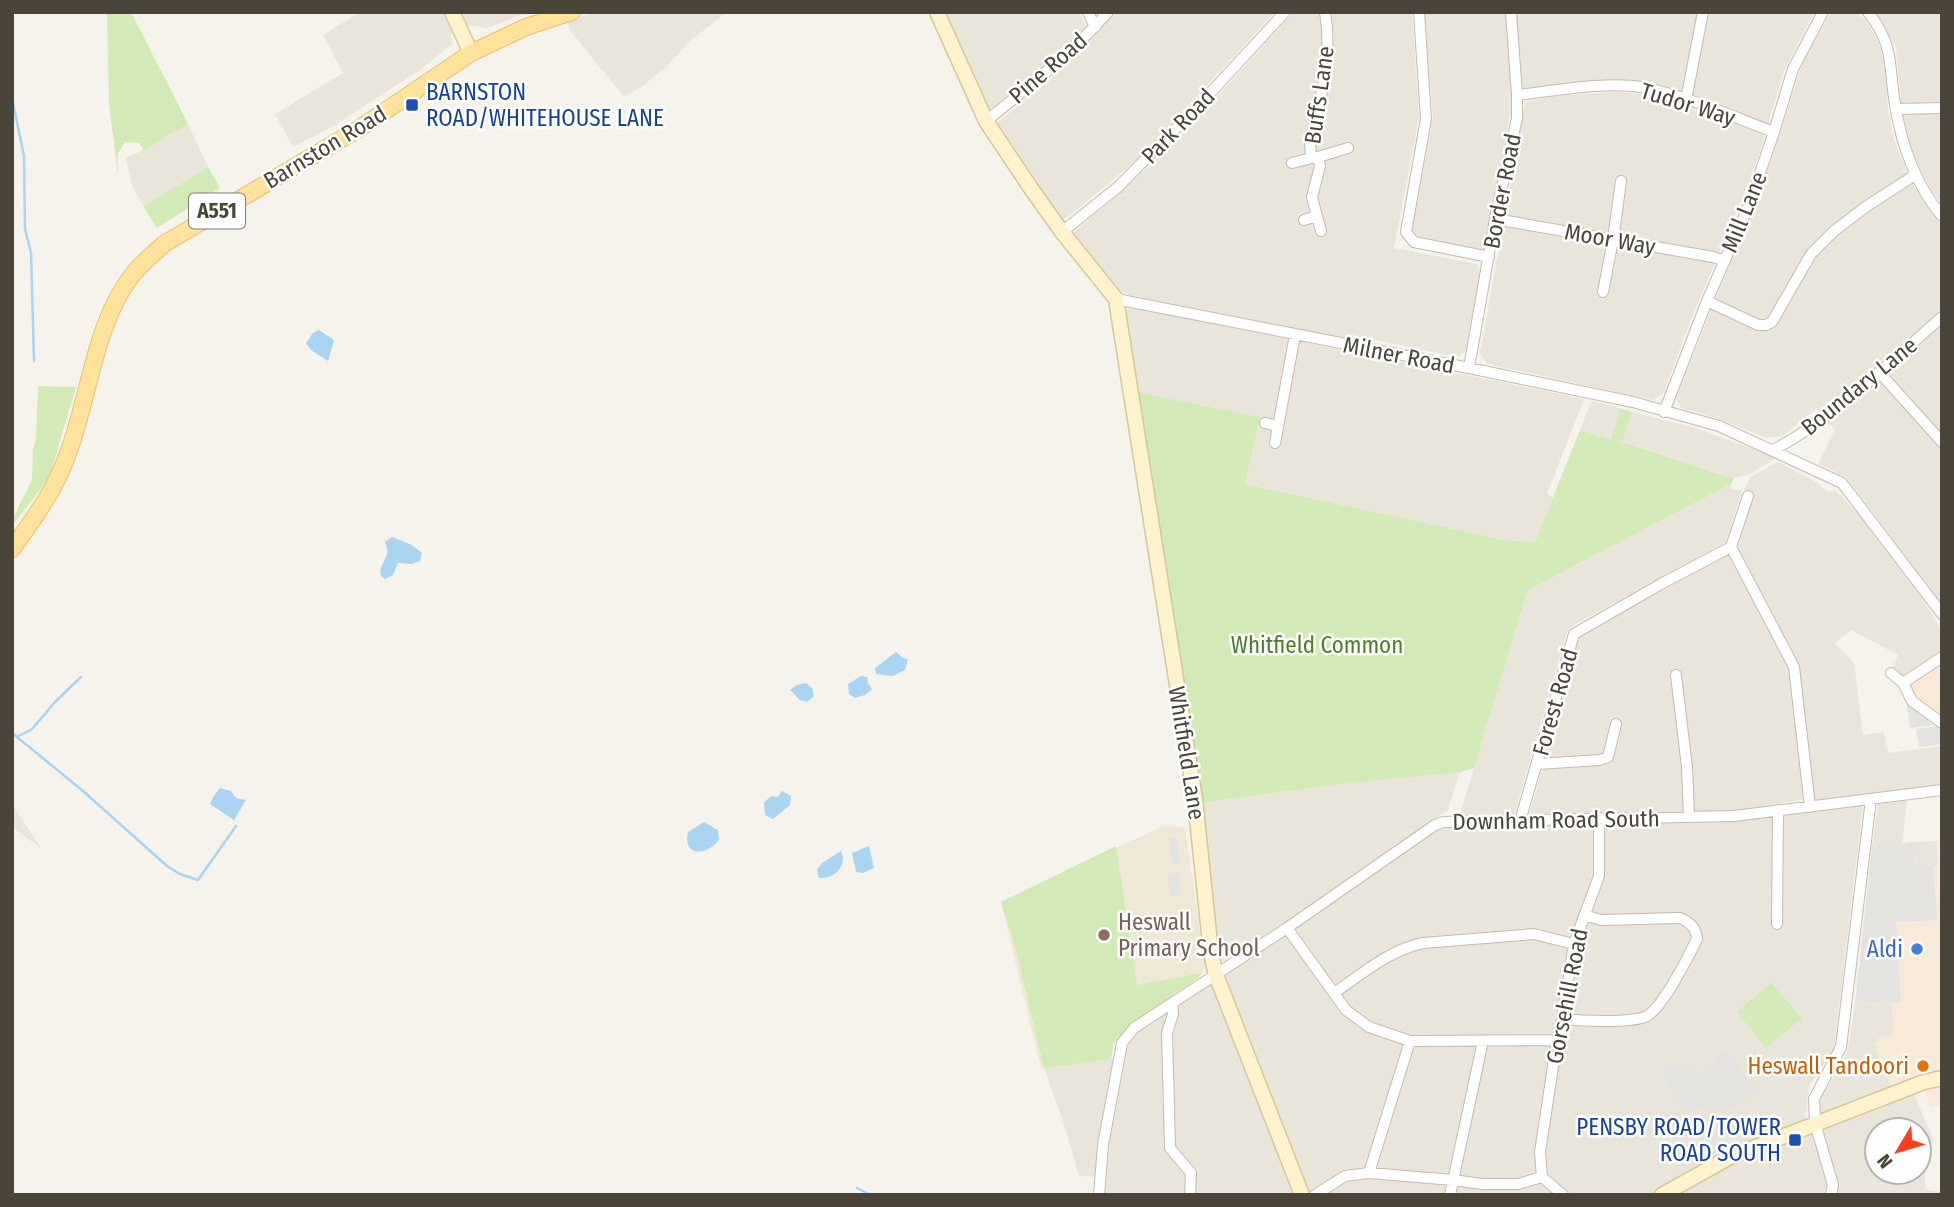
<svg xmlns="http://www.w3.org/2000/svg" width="1954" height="1207" font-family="'Fira Sans Condensed',sans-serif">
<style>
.residential{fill:#eae5da;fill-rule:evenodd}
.commercial{fill:#f7ead8}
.education{fill:#efe8d6}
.green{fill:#d2eab5}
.parking{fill:#e5e3e0}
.water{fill:#a9d4f2}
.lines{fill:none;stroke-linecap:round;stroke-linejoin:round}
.stream{stroke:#a9d4f2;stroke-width:2.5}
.street-casing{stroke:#c2bbae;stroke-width:12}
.secondary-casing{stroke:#d6c79b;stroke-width:17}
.primary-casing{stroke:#e6c16a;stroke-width:18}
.street{stroke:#fff;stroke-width:10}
.secondary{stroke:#fff3cd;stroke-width:14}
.primary{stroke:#ffe39c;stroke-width:16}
.transit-dot{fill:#1a4fb4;stroke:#fff;stroke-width:2.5}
.education-dot{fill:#8d6e63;stroke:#fff;stroke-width:2.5}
.shop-dot{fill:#3f7fe0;stroke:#fff;stroke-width:2.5}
.food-dot{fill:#e8710a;stroke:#fff;stroke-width:2.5}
.labels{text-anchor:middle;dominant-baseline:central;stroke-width:5;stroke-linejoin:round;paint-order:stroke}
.shield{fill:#fff;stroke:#817c74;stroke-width:2}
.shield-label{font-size:21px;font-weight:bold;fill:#4b4439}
.street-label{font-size:23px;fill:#4b4439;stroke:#fff}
.transit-label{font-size:23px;fill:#164399;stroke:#fff;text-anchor:start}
.park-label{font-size:23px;fill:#4a7f2a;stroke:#fff}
.education-label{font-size:23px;fill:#785e54;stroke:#fff;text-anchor:start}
.shop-label{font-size:23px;fill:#366cbe;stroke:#fff;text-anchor:end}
.food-label{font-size:23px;fill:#c56008;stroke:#fff;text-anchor:end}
</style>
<rect width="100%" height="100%" fill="#f6f3ec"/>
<path class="residential" d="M360 12H529L487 28 470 25 450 35 453 43 420 70 330 128 293 147 275 114 343 73 323 35Z
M596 12H727L691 40 667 66 644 85 624 97 569 29 568 20Z
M944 12H1079L1086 27 1041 69 988 112Z
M1117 12H1275L1141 156 1069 216 1062 220 1005 141 996 124 1056 75Z
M1294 12H1412L1419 117 1394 248 1477 264 1480 272 1466 351 1458 357 1347 334 1345 339 1183 308 1129 295 1117 289 1072 234 1122 191 1176 142Z
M1424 12H1814L1784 71 1768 124 1681 92 1642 82 1595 80 1557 85 1512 94 1511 109 1484 252 1420 239 1412 230 1433 118Z
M1831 12H1854L1865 19 1878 41 1885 64 1888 111 1894 140 1911 182 1942 227V313L1822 413 1816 409 1782 436 1767 438 1713 417 1681 408 1676 398 1773 156 1802 64Z
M1873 12H1942V204L1932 192 1916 161 1904 123 1901 105 1896 47 1879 17Z
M1617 92 1644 94 1675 103 1764 133V141L1749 182 1690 322 1663 394 1653 400 1488 364 1480 354 1525 102 1555 96Z
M188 124 208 167 143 206 132 185 126 158 144 150Z
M1131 307 1584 399 1547 494 1553 497 1535 542 1504 540 1245 484 1260 417 1136 392 1124 317 1125 311Z
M1942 322V604L1846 477 1818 464 1835 429 1824 421Z
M1591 401 1620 408 1611 439 1580 430Z
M1632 412 1695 428 1770 455 1774 459 1748 475 1734 478 1724 476 1621 442Z
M1778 462 1818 483 1828 492 1835 490 1858 514 1920 596 1942 631V651L1902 676 1893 668 1898 655 1851 630 1835 643 1854 663 1863 735 1884 732 1888 753 1942 746V785L1822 801 1814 799 1799 666 1737 550 1754 494 1744 489 1750 477Z
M1731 484 1730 488 1742 491 1726 542 1574 625 1567 632 1514 816 1459 817 1528 590Z
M1728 555 1789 669 1805 799 1735 812 1529 816 1579 635Z
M1460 772 1448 810 1225 966 1216 939 1213 893 1199 803 1341 784Z
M1907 801 1902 844 1872 847 1878 804Z
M12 804 42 849 12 827Z
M1863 805 1834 1049 1809 1086 1805 1121 1811 1134 1914 1094 1934 1141 1922 1147 1926 1190 1942 1192V1195H1101L1102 1177 1079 1176 1063 1121 1044 1068 1121 1057 1128 1045 1137 1033 1438 827 1735 820ZM1877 1130H1919V1172H1877Z
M1937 841 1938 867 1915 868 1913 842Z
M1892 1003 1894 1036 1874 1044 1892 1088 1824 1116 1819 1113V1106L1822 1095 1839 1070 1848 1049 1855 1004Z"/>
<path class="commercial" d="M1942 656V717L1916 698 1909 685 1911 677Z
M1913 842 1915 867H1938L1942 931V1105L1930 1108 1921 1077 1892 1088 1874 1044 1880 1037 1894 1035 1892 1003 1855 1004 1872 847Z"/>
<path class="education" d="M1163 826 1185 827 1205 968 1198 978 1130 1024 1113 1044 1111 1059 1041 1069 1001 902Z"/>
<path class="green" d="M107 12H131L188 124 144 150 139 143 125 142 118 154V175L109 104Z
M208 167 220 188 157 228 143 206Z
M38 386 76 387 51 472 40 490 14 523 13 518 32 480 33 450 36 439Z
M1136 392 1260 417 1245 484 1504 540 1535 542 1580 430 1611 439 1620 408 1632 412 1622 442 1724 476 1734 478 1731 484 1528 590 1474 768 1460 772 1341 784 1199 803Z
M1116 846 1137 985 1202 973 1198 978 1130 1024 1113 1044 1111 1059 1044 1068 1016 950 1001 902Z
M1771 983 1802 1018 1766 1048 1737 1012Z"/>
<path class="parking" d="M1907 705H1911L1933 725 1910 728Z
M1938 726 1942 729V744L1919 747 1916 729Z
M1176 838 1181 865 1173 866 1169 839Z
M1913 842 1915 867H1933L1937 920 1896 922 1901 1002 1855 1004 1872 847Z
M1179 871 1181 895 1170 897 1167 874Z
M1724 1048 1756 1089 1746 1098 1723 1113 1711 1104 1689 1112 1683 1108 1664 1076 1674 1064 1682 1065 1704 1076Z"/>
<path class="water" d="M319 330 334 340 328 361 311 350 306 343 313 333Z
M392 537 412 545 422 553 420 561 411 564 398 563 393 575 385 579 381 576 380 570 388 552 385 542Z
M896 652 903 658 908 659 905 670 893 676 876 674 875 668Z
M861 676 867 677 868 683 872 689 865 695 855 698 849 694 848 684Z
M806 683 812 688 814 696 807 702 800 700 790 690 796 685Z
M220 788 231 791 236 798 246 800 234 820 210 804 213 797Z
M782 791 791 796 790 805 773 819 765 815 764 802 772 796 778 797Z
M704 822 718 830 719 840C708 855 682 858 688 832Z
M869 846 874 868 863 873 856 872 852 853Z
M841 851C848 866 834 879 819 878L817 870 822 863Z"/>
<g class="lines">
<path class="stream" d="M12 98 24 156 25 229 31 253 34 361
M12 733 17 737 32 729 55 702 81 677
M17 737 83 791 167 866 180 874 198 880 236 826
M857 1188 871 1195"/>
<defs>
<path id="street" d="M1088 12 1095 27
M1419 12 1426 119 1406 232 1414 242 1489 257
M1868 12C1893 44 1889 61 1894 98 1900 140 1914 183 1942 216
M1517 95C1554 91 1605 81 1641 87 1687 96 1731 116 1774 132
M1686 100 1703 12
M1897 109 1942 108
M986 121C1029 87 1072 53 1108 12
M1318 157 1348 148
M1311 158 1318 157 1320 166 1312 197 1321 231
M1292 163 1311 158 1310 143C1320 100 1333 57 1325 12
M1495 219 1713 257 1725 261
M1304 220 1317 216
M1062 232 1118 187 1201 103 1285 12
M1603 292 1613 240 1621 181
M1116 299 1469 368 1633 402 1719 426 1842 483 1942 614
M1707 301 1758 325H1766L1772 322 1811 254 1834 231 1867 206 1915 175
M1469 368 1495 219 1517 118V95L1511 12
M1879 372 1942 442
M1664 412 1707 301 1749 205 1774 132 1793 69 1823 12
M1265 423 1278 426
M1275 443 1295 335
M1773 450C1835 418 1889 363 1942 317
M1748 496 1731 547 1794 667 1810 807
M1891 673 1903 683 1942 657
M1676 675 1687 767 1689 816
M1903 683 1912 701 1942 723
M1537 764 1600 760 1608 757 1616 724
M1520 821 1574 634 1661 584 1731 547
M1777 924 1778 810
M1287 928 1346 1010 1369 1027 1410 1041 1557 1040
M1334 993C1362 974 1389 950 1423 943L1534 934 1574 944
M1172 1004 1173 1014 1167 1033 1170 1148 1191 1173 1190 1195
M1562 1019C1582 1021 1627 1023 1645 1017 1661 1011 1689 956 1697 939 1696 928 1691 923 1680 918L1601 920 1584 915
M1369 1173 1410 1041
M1542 1177 1540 1152 1557 1040 1562 1019 1574 944 1599 876V818
M1099 1195 1103 1145 1122 1043 1134 1028 1287 928 1435 825 1443 822 1734 816 1942 790
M1315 1195 1345 1176 1369 1173 1453 1180 1482 1184H1518L1542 1177 1563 1195
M1450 1195 1483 1041
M1831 1195 1833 1185 1815 1123 1814 1099 1841 1047 1871 799"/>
<path id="secondary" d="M452 12 471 53
M937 12 986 121 1030 187 1062 232 1116 299 1195 799 1211 953 1216 975 1302 1195
M1662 1195 1730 1157 1924 1082 1942 1078"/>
<path id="primary" d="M12 549C33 520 55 490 67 456 89 400 94 323 133 274 142 263 153 254 164 244L360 128 471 53 526 27 572 12"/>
</defs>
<use href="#street" class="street-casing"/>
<use href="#secondary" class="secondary-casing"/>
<use href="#primary" class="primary-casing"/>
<use href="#street" class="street"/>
<use href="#secondary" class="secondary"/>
<use href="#primary" class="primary"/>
</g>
<g class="transit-dot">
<rect x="405" y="98" width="14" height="14" rx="3.5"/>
<rect x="1788" y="1133" width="14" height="14" rx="3.5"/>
</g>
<circle class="education-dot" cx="1104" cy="935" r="7"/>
<circle class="shop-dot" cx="1917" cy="949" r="7"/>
<circle class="food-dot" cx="1923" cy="1066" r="7"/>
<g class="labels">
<rect class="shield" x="189" y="193.5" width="56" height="35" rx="5"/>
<g class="shield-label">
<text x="217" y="211">A551</text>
</g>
<g class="street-label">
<text transform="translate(1048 68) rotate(-41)">Pine Road</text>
<text transform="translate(1319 95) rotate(-82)">Buffs Lane</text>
<text transform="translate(1688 104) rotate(17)">Tudor Way</text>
<text transform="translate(1178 126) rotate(-46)">Park Road</text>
<text transform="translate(325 147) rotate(-31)">Barnston Road</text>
<text transform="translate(1502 191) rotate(-79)">Border Road</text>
<text transform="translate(1744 212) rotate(-68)">Mill Lane</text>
<text transform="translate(1610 239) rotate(10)">Moor Way</text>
<text transform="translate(1399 355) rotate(11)">Milner Road</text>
<text transform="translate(1859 386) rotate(-39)">Boundary Lane</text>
<text transform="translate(1555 702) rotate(-74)">Forest Road</text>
<text transform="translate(1187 753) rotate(81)">Whitfield Lane</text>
<text transform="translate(1556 820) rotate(-1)">Downham Road South</text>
<text transform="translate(1567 996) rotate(-79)">Gorsehill Road</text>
</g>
<g class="transit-label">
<text x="426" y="92">BARNSTON<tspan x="426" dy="26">ROAD/WHITEHOUSE LANE</tspan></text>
<text x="1781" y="1127" text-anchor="end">PENSBY ROAD/TOWER<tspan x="1781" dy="26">ROAD SOUTH</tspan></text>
</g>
<g class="park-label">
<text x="1317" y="645">Whitfield Common</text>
</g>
<g class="education-label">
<text x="1118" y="922">Heswall<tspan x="1118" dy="26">Primary School</tspan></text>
</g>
<g class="shop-label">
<text x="1903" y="949">Aldi</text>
</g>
<g class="food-label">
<text x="1909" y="1066">Heswall Tandoori</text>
</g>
</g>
<rect width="1954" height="1207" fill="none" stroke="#4b4439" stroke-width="28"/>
<g transform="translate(1898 1151) rotate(232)"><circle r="33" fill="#ffffff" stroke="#b7b4b0" stroke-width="2"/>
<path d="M0-5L12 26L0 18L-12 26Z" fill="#fc3f1d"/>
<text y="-10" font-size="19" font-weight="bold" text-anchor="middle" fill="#4b4439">N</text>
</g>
</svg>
